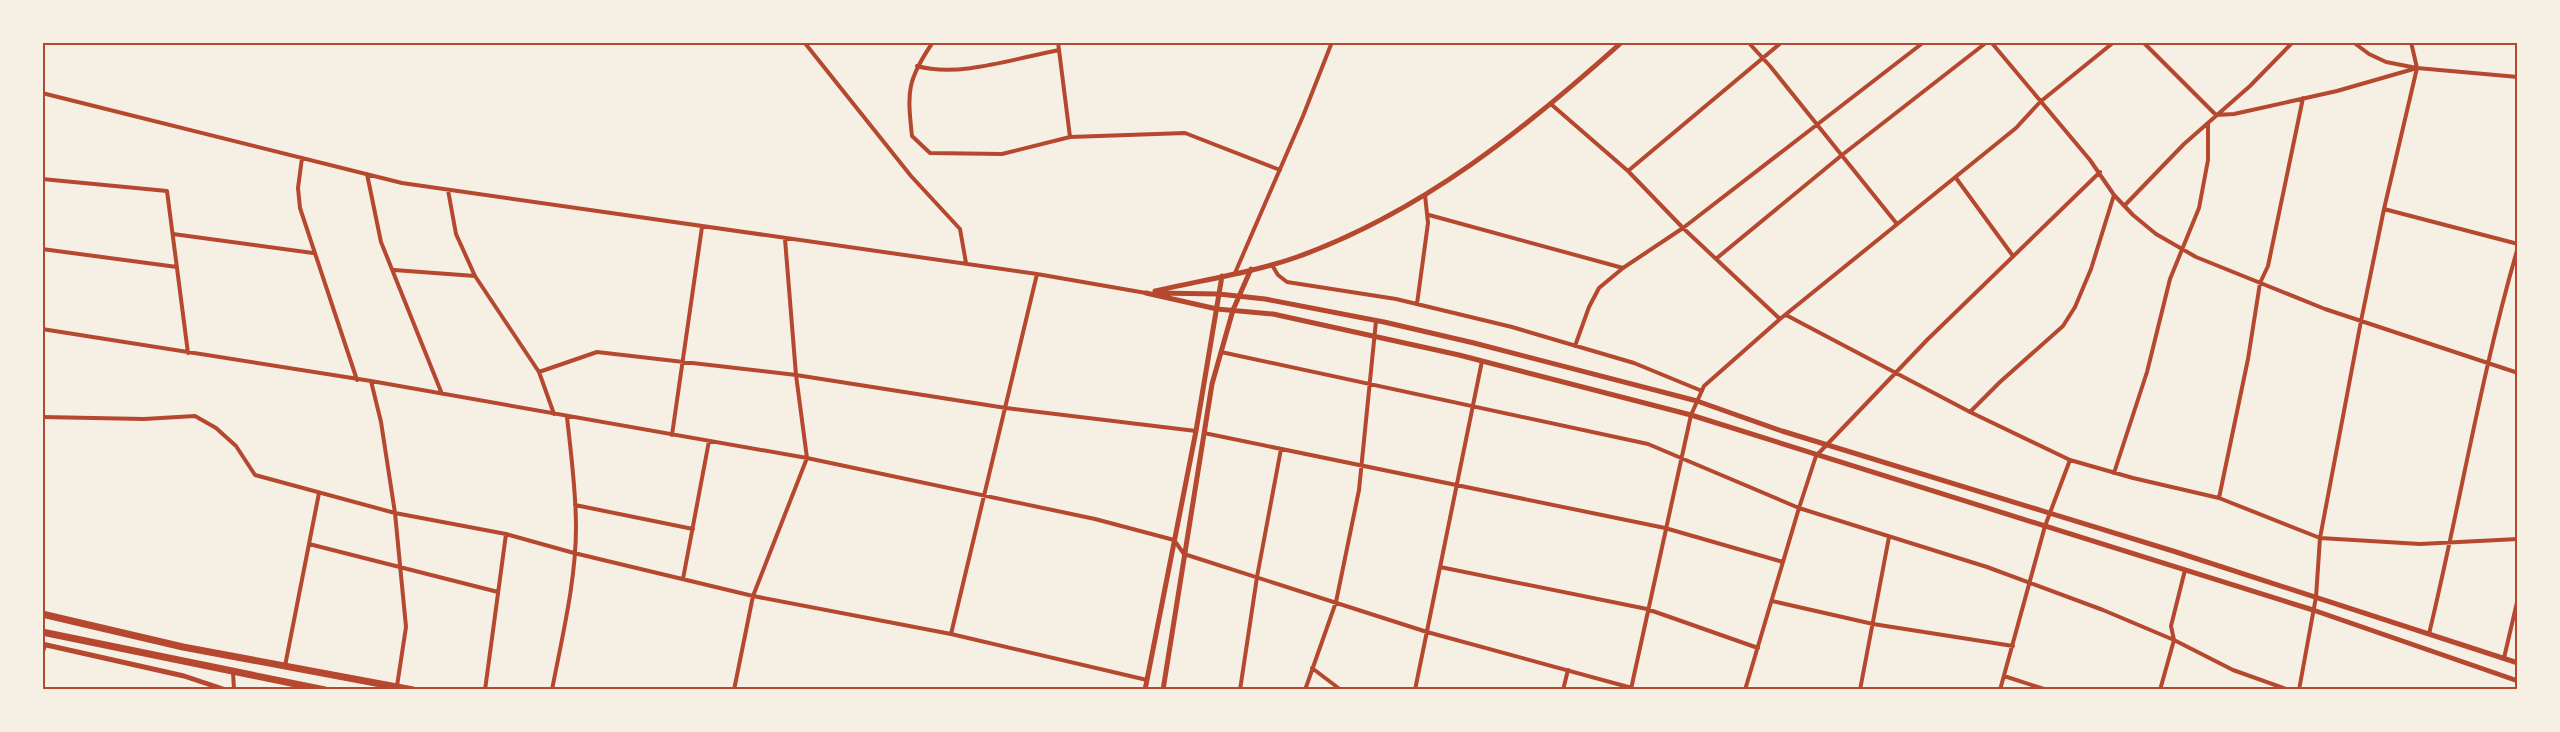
<svg xmlns="http://www.w3.org/2000/svg" width="2560" height="732" font-family="'Fira Sans Condensed',sans-serif">
<style>
.lines{fill:none;stroke-linecap:round;stroke-linejoin:round}
.minor{stroke:#b5482f;stroke-width:4}
.tertiary{stroke:#b5482f;stroke-width:5}
.trunk{stroke:#b5482f;stroke-width:7}
.neatline{fill:none;stroke:#b5482f;stroke-width:2}
</style>
<rect width="100%" height="100%" fill="#f6efe4"/>
<g class="lines">
<path class="minor" d="M804 42 911 176 960 229 966 263
M933 42C907 80 907 91 912 136L930 153 1002 154 1070 137 1185 133 1280 170
M1058 42 1070 137
M1748 42 1770 66 1897 224
M1991 42 2090 160 2114 195 2133 215 2156 234 2196 257 2325 309 2518 373
M2143 42 2216 115 2234 114 2337 91 2417 68
M2353 42 2369 54 2386 62 2417 68 2518 77
M917 66C959 78 1016 58 1059 50
M42 93 402 183 1037 274 1146 293
M1552 105 1628 171 1683 228 1780 319
M302 158 298 188 300 208 357 380
M1628 171 1782 42
M367 174 381 242 442 394
M1956 178 2013 256
M42 179 167 191 188 353
M448 190 456 234 475 276 539 372 554 414
M2125 205 2184 144 2250 86 2293 42
M2384 209 2518 244
M1429 215 1623 268
M173 234 313 253
M42 249 177 267
M1717 258 1842 155 1987 42
M1272 265 1278 275 1287 282 1396 299 1512 327 1634 363 1702 391
M394 270 475 276
M1235 273 1303 116 1332 42
M1417 304 1428 223 1425 195
M1786 315 1970 412 2070 460 2133 478 2219 498 2320 538 2420 544 2518 539
M42 329 371 381 807 458 1095 519 1174 540 1184 554 1427 632 1632 688
M1575 346 1589 307 1599 288 1623 268 1683 228 1924 42
M1221 352 1648 444 1799 508 1987 567 2103 610 2174 640 2233 670 2289 690
M539 372 597 352 796 375 1006 408 1196 431
M371 381 381 422 395 513 406 627 397 686
M1970 412 2000 382 2063 326 2075 307 2091 269 2114 195
M42 417 144 419 195 416 216 428 236 446 255 475 395 513 506 534 574 553 753 596 951 634 1147 680
M1204 433 1665 528 1783 562
M672 435 702 227
M2114 473 2147 372 2170 279 2199 208 2208 160V123
M2219 498 2248 359 2260 283 2268 266 2303 98
M575 505 693 529
M309 544 498 592
M1440 567 1647 609 1758 648
M683 579 709 441
M1772 601 1873 624 2013 646
M951 634 1037 274
M2429 634C2460 505 2481 374 2518 247
M42 655 45 645
M2504 658 2518 598
M285 666 319 493
M1312 668 1341 690
M233 672 234 690
M2004 676 2047 690
M1631 689 1691 415 1704 386 1780 319 2016 128 2040 102 2114 42
M485 690 506 534
M552 690C562 637 576 581 576 527 576 490 571 454 567 417
M734 690 753 596 807 458 796 375 785 239
M1240 690 1257 577 1281 449
M1305 690 1336 602 1359 490 1376 321
M1415 690 1482 361
M1563 690 1568 670
M1745 690 1799 508 1816 456 1927 340 2100 172
M1860 690 1889 537
M2000 690 2045 526 2070 460
M2160 690 2174 640 2171 626 2185 570
M2299 690 2316 597 2320 538 2361 321 2384 209 2417 68 2411 42"/>
<path class="tertiary" d="M1155 291C1202 280 1252 273 1297 257 1422 212 1525 129 1622 42
M1146 293 1217 309 1273 314 1459 355 1691 415 2313 610 2518 681
M1157 293 1219 294 1265 299 1384 322 1474 343 1697 401 1782 431 2173 551 2518 663
M42 644 184 676 226 690
M1145 690 1196 431 1222 276
M1163 690 1212 384 1233 310 1251 269"/>
<path class="trunk" d="M42 614 183 647 413 690
M42 632 325 690"/>
</g>
<rect width="2560" height="732" fill="none" stroke="#f6efe4" stroke-width="87"/>
<rect x="44" y="44" width="2472" height="644" class="neatline"/>
</svg>
